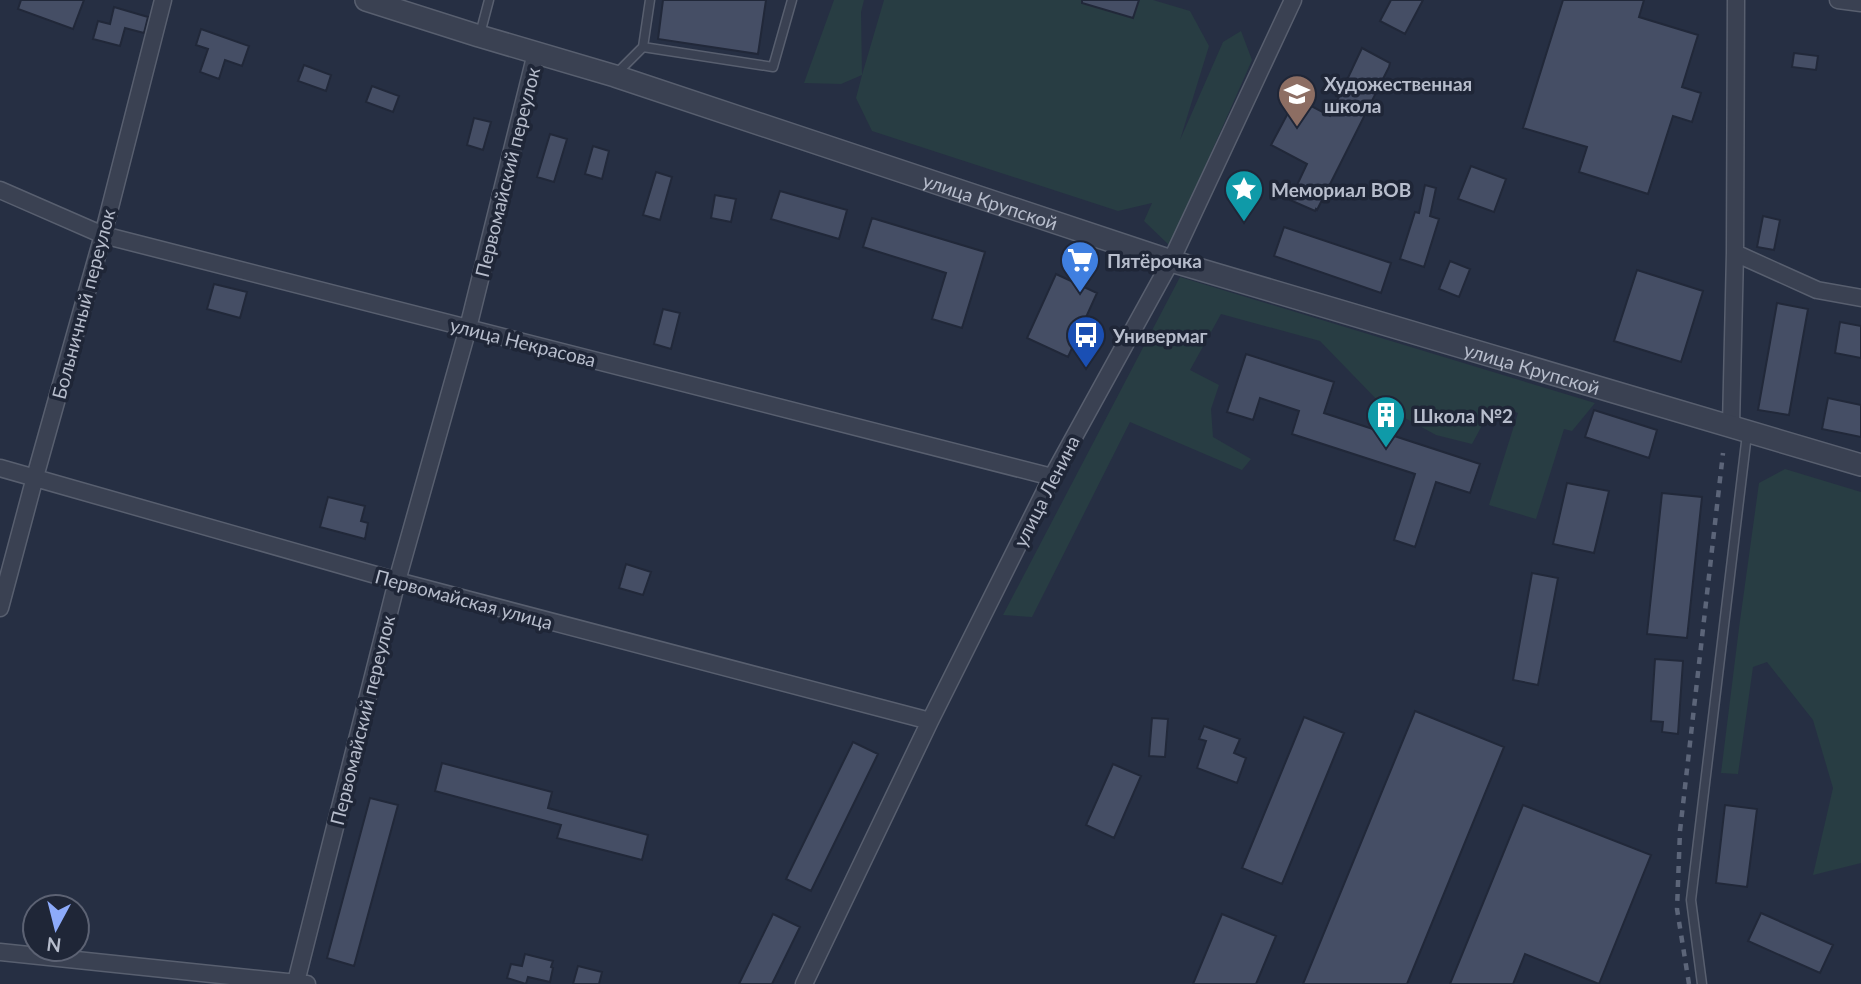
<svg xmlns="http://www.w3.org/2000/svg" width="1861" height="984" font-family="Lato,sans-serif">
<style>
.green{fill:#283d43}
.building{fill:#454e65;stroke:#212839;stroke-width:2}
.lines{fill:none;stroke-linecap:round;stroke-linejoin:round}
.service-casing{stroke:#585f6f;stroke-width:11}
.minor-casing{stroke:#585f6f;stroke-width:19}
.tertiary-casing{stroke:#585f6f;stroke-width:24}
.service{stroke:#3a4152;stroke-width:8}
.minor{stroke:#3a4152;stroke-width:16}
.tertiary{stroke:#3a4152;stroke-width:21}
.rail{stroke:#5c6579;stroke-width:4.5;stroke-dasharray:7 7;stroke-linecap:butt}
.labels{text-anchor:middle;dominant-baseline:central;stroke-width:7;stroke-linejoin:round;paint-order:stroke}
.poi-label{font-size:19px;font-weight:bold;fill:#b7bdcc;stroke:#1f2637;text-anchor:start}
.street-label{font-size:19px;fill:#b7bdcc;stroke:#1f2637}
</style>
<rect width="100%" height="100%" fill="#262f43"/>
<path class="green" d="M834 0H864L861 12 862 75 884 0H1153L1190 11 1209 46 1180 140 1223 42 1241 31 1252 60 1170 246 1144 221 1152 203 1118 211 872 131 856 98 862 75 841 84 804 83Z
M1180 277 1595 403 1572 431 1564 429 1536 519 1489 505 1518 413 1493 405 1472 444 1436 435 1383 406 1320 341 1221 314 1190 370 1219 385 1211 409 1213 437 1251 459 1242 470 1130 422 1032 617 1003 615Z
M1785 469 1861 492V863L1813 875 1833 788 1813 720 1767 662 1753 667 1738 774 1721 773 1739 628 1759 483Z"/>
<path class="building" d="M21 0H84L73 29 18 9Z
M663 0H766L758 54 658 39Z
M1082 0H1139L1133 18 1082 3Z
M1391 0H1423L1405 34 1380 21Z
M1563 0H1644L1639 17 1698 35 1682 87 1701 93 1692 122 1673 116 1648 194 1579 172 1587 147 1523 128Z
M114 7 148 17 144 33 125 28 120 46 93 39 98 21 110 24Z
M201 29 249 46 242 66 225 60 219 79 200 72 208 49 196 45Z
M1362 48 1390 63 1389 67 1317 210 1316 209 1315 211 1290 200 1307 164 1271 145 1296 98 1330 116Z
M1794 53 1818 56 1816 70 1792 67Z
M304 65 331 75 326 91 298 81Z
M372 86 399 96 393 112 366 102Z
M474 118 491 122 483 150 467 145Z
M550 134 567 139 554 182 537 177Z
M593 146 609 151 602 179 585 174Z
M1471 166 1506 179 1494 212 1458 199Z
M656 172 672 177 660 220 643 215Z
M1425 185 1436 188 1430 216 1439 219 1424 267 1400 259 1415 212 1419 213Z
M780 191 847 210 839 239 771 219Z
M715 195 736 199 731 222 711 218Z
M1763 216 1780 220 1774 250 1757 247Z
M872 218 985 252 962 328 932 319 946 273 863 247Z
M1284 227 1391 263 1381 293 1274 256Z
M1450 261 1470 269 1459 297 1439 289Z
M1637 270 1703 291 1681 362 1614 341Z
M1056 274 1097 293 1068 357 1027 338Z
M214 284 247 292 240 318 207 309Z
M1777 303 1808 309 1789 415 1758 410Z
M663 309 680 313 671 349 654 344Z
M1840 322 1861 326V358L1835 353Z
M1246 354 1334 382 1324 413 1480 464 1470 493 1436 482 1415 547 1394 540 1415 474 1292 434 1299 411 1260 398 1253 420 1227 412Z
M1828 398 1861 405V437L1822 429Z
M1594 410 1657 430 1649 458 1585 437Z
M1567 483 1609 491 1594 553 1553 544Z
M1662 493 1702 497 1687 638 1647 634Z
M328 497 365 506 361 521 368 523 365 539 320 527Z
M626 564 651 572 643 595 619 588Z
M1532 573 1558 578 1538 685 1513 680Z
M1655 659 1683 661 1678 734 1662 732 1663 722 1651 721Z
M1415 711 1504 747 1407 984H1303Z
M1304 717 1344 733 1282 884 1242 868Z
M1152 718 1168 719 1165 757 1149 756Z
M1204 726 1240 739 1234 753 1246 758 1237 783 1197 768 1206 741 1199 739Z
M853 742 878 754 811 891 786 879Z
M442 763 552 792 548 808 648 835 642 860 557 838 561 825 435 791Z
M1113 764 1141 776 1114 838 1086 825Z
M370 798 398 805 354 966 327 958Z
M1523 805 1651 855 1599 984 1525 954 1513 984H1450Z
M1725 805 1757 809 1747 887 1716 883Z
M1761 913 1833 945 1820 973 1748 941Z
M773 914 800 927 772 984H739Z
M1222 914 1276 936 1256 984H1193Z
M525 954 553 961 551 967 553 968 550 982 528 977 526 984 507 978 511 964 522 966Z
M578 966 602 972 599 984H573Z"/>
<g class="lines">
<defs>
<path id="service" d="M480 34 489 0
M643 47 773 67 792 0
M617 73 643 47 650 0
M1702 984 1691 900 1747 434"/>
<path id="minor" d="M1838 0 1861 3
M0 190 103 235 1052 477
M1735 253 1817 290 1861 298
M1731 426 1735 253 1736 0
M0 468 397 581 930 721
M0 608 35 477 103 235 163 0
M0 952 307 984
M296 982 397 581 468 328 536 53
M804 984 930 721 1052 477 1171 261 1293 0"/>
<g id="tertiary">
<path id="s1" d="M366 0 479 36 615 76 1171 261 1861 465"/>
</g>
</defs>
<use href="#service" class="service-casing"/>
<use href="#minor" class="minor-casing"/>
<use href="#tertiary" class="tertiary-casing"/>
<use href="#service" class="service"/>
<use href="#minor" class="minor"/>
<use href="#tertiary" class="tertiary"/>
<path class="rail" d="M1689 984 1677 909 1680 831 1723 453"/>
</g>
<defs>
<symbol id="school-pin" viewBox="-11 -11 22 30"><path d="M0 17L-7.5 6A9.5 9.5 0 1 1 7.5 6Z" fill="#8d6e63" stroke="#1f2637"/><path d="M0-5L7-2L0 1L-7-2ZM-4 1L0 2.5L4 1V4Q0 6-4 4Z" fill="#fff"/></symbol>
<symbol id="sight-pin" viewBox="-11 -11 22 30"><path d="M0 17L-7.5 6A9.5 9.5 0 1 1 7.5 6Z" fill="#0f9aa8" stroke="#1f2637"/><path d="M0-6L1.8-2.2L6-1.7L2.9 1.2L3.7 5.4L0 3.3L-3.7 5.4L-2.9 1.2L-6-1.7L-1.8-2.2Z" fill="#fff"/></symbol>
<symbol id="supermarket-pin" viewBox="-11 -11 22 30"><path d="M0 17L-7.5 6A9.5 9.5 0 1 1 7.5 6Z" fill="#3f7fe0" stroke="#1f2637"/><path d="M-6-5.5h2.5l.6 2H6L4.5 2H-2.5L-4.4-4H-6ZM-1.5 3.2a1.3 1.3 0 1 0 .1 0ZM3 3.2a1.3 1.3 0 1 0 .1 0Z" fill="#fff"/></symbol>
<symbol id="bus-pin" viewBox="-11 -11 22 30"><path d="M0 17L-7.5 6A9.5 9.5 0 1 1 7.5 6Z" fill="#1a4fb4" stroke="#1f2637"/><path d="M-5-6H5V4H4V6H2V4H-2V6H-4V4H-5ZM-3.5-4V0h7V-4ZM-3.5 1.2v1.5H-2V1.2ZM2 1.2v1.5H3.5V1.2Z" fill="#fff"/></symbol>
<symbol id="building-pin" viewBox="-11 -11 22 30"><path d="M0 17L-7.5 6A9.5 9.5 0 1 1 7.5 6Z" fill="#0f9aa8" stroke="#1f2637"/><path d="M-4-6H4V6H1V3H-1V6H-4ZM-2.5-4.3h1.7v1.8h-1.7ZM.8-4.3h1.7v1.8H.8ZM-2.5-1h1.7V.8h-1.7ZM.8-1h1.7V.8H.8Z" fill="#fff"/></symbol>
</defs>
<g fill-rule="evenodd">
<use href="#school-pin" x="1275" y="72" width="44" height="60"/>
<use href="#sight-pin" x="1222" y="167" width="44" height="60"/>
<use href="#supermarket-pin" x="1058" y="238" width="44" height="60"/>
<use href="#bus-pin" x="1064" y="313" width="44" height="60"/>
<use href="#building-pin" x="1364" y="393" width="44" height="60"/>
</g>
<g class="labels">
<g class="poi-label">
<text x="1324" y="83">Художественная<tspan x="1324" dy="22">школа</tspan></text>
<text x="1271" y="189">Мемориал ВОВ</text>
<text x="1107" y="260">Пятёрочка</text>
<text x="1113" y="335">Универмаг</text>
<text x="1413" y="415">Школа №2</text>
</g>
<g class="street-label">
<text transform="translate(507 172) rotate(-76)">Первомайский переулок</text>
<text stroke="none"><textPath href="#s1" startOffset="656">улица Крупской</textPath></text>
<text transform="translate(83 304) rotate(-75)">Больничный переулок</text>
<text transform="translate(523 342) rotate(14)">улица Некрасова</text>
<text stroke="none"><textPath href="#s1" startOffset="1223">улица Крупской</textPath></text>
<text transform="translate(1046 491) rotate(-63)">улица Ленина</text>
<text transform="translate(464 599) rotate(15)">Первомайская улица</text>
<text transform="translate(362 720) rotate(-76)">Первомайский переулок</text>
</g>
</g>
<g transform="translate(56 928) rotate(187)"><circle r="33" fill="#1f2637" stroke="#5c6273" stroke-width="2"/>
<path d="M0-5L12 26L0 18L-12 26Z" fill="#8dabfb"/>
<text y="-10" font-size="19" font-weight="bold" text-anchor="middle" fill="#b7bdcc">N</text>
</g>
</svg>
